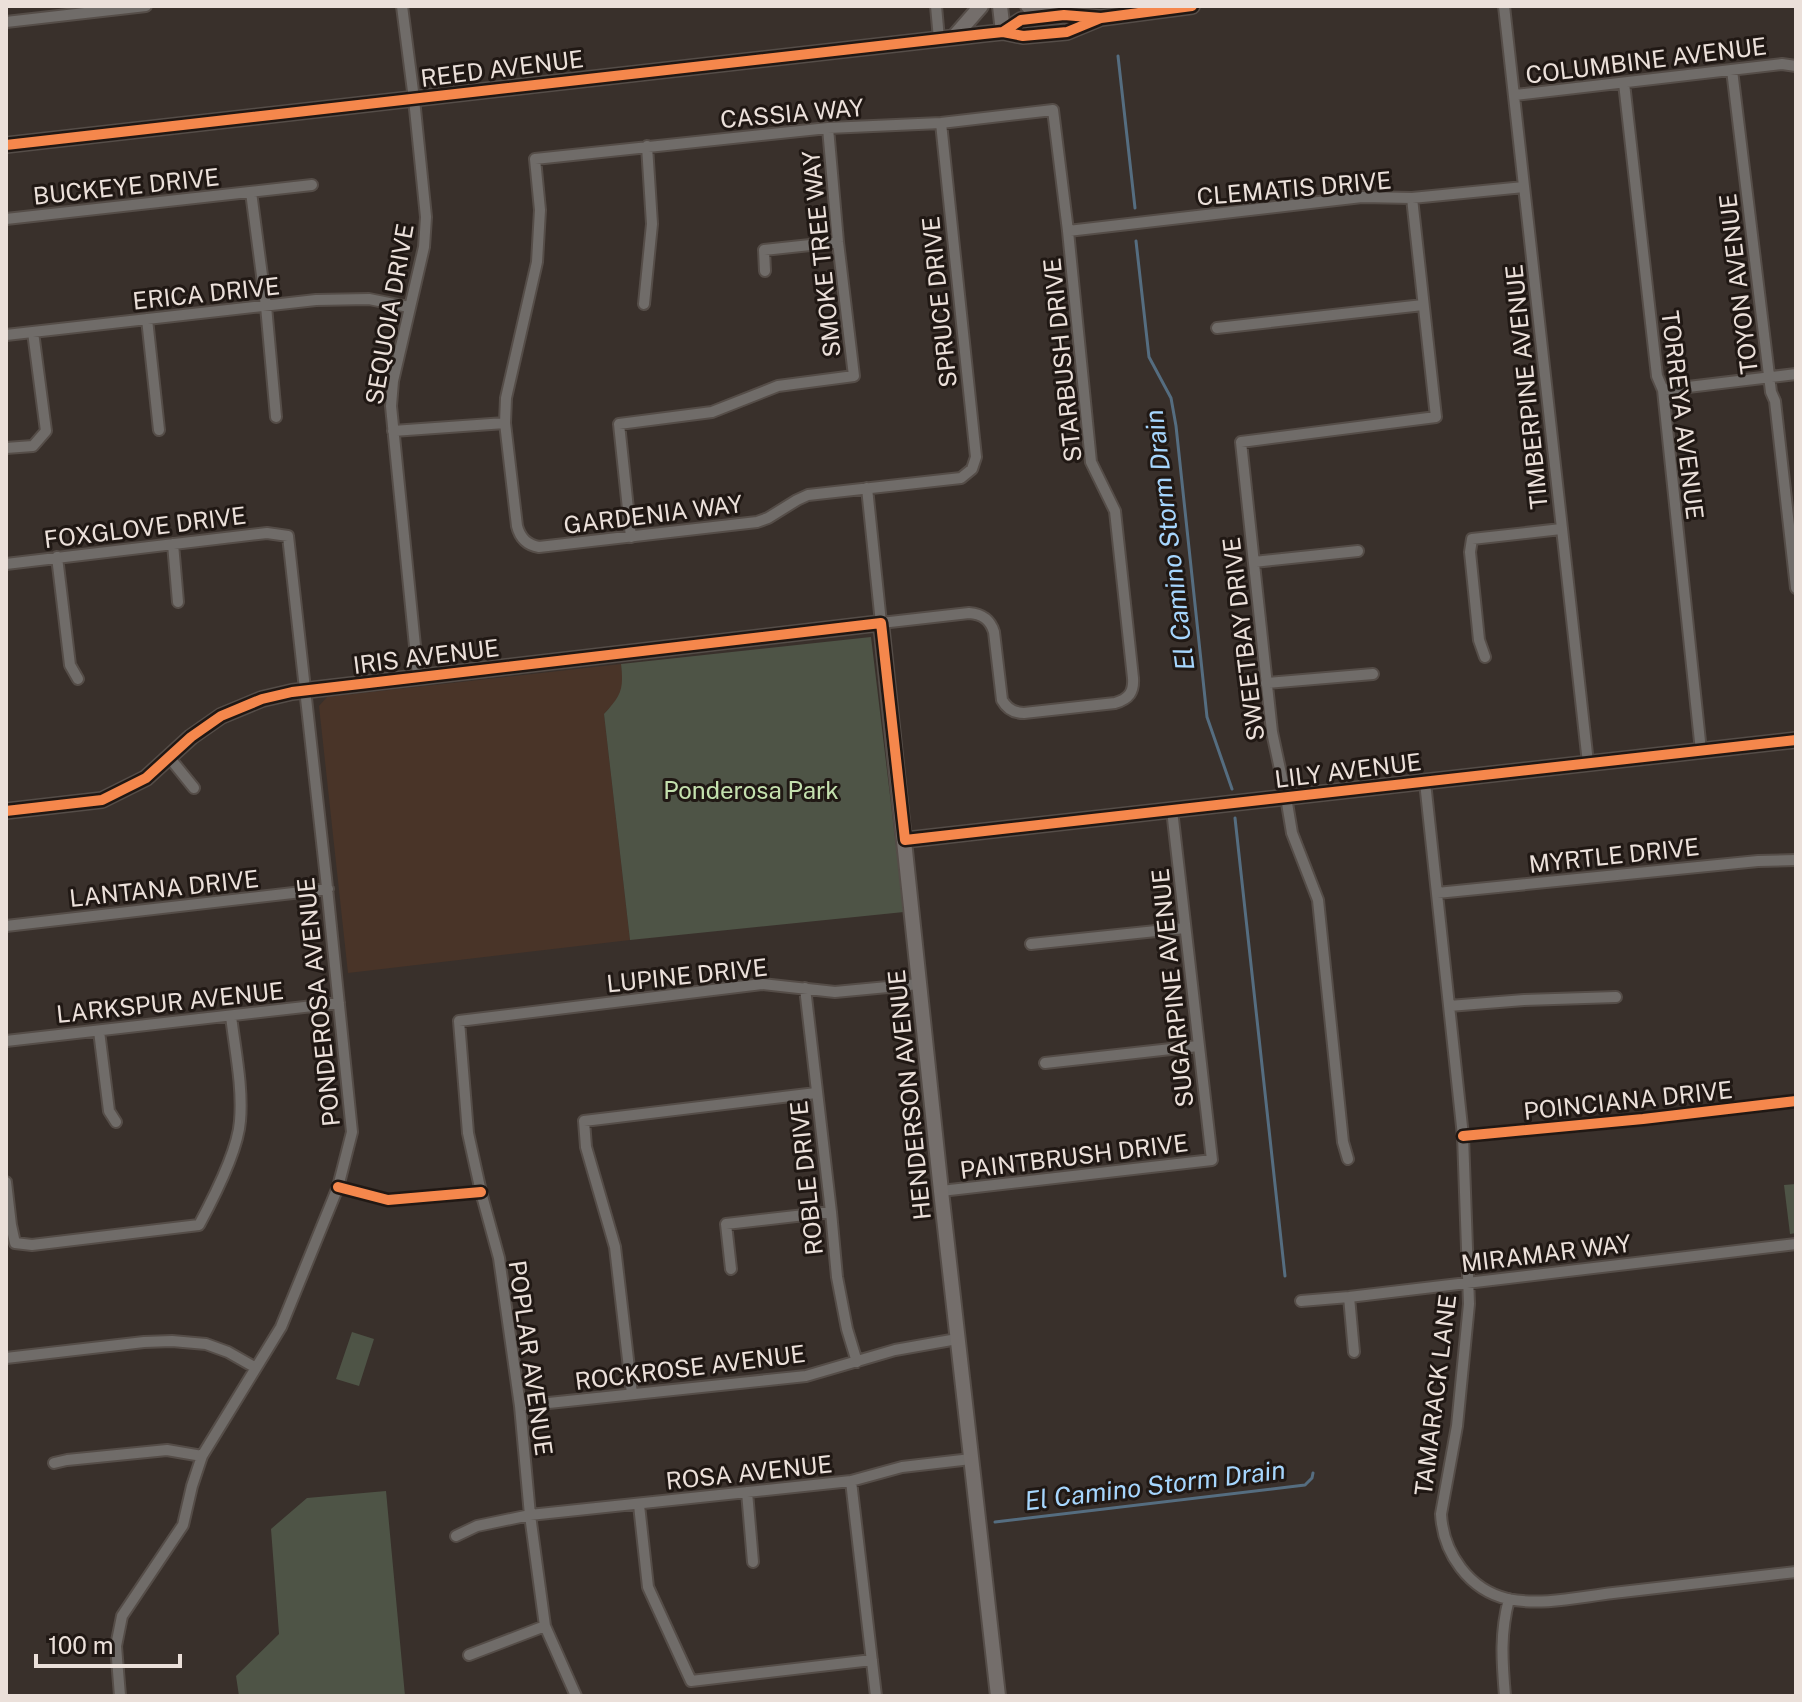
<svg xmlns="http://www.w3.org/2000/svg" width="1802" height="1702" font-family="'Public Sans',sans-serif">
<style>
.built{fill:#493428}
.green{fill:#4e5446}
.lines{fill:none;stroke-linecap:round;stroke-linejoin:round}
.stream{stroke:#556d80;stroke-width:3}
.street-casing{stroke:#554d48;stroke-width:14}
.secondary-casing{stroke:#554d48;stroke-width:18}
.street{stroke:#706c69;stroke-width:10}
.secondary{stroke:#746e6b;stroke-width:14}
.cycleway-casing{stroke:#201814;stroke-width:15}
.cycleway{stroke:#f5874c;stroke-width:10}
.labels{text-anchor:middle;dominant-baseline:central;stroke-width:6;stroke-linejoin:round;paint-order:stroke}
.street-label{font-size:24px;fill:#ebe0da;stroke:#201814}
.park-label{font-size:24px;fill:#c4e1ae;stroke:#201814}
.water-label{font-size:26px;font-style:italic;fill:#a6d6fe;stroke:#201814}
</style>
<rect width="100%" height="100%" fill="#39302b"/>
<path class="built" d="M621 664 623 683 621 696 604 714 630 940 348 973 319 706 327 697Z"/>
<path class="green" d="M871 637 904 912 630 940 604 714C621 695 624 690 621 664Z
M1796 1184V1233L1790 1234 1784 1185Z
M352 1332 374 1339 359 1386 336 1379Z
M386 1491 405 1696H239L236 1676 279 1634 271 1529 307 1498Z"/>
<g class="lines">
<path class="stream" d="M1118 56 1135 208
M1136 241 1149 357 1171 398 1176 426 1207 717 1232 789
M1235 818 1285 1276
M995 1522 1305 1485 1312 1478 1313 1473"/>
<defs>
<path id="street" d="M402 6 414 99 426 217 424 247 393 381 391 406 418 676
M936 6 939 39
M1504 6 1588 763
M6 22 146 6
M1732 70 1771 392 1775 401 1796 588
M1624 83 1657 376 1663 390 1701 751
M1515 95 1782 64 1796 66
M251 192 266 306 276 417
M6 219 312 185
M1068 231 1362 197 1412 198 1524 187
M765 271 764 250 838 242
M644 304 652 224 647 146
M147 319 159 430
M1217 328 1423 305
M6 335 316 300 369 299 409 307
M1663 390 1796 374
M393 431 505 423
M6 448 33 446 46 431 33 332
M867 488 881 623 969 613C982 614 990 619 994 632L1002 700C1007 709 1014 713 1024 713L1115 703C1129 699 1134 692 1133 678L1115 511 1091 462 1068 231 1053 110 941 123 828 128 535 159 540 210 537 262 506 398 505 423 517 526C520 538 527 545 539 547L757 522 768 518 797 500 808 495 961 478 972 469 976 457 941 123
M631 537 619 424 712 412 778 386 854 376 838 242 828 128
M173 544 178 602
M57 557 70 665 78 679
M1254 562 1358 551
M6 564 267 533 288 536 326 878 352 1132 338 1187 281 1327 202 1456 192 1486 183 1525 122 1616 116 1646 120 1696
M1485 657 1479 640 1470 552 1472 539 1561 529
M1266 683 1373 674
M169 757 194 788
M1425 782 1463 1136 1469 1304 1457 1426 1441 1514C1443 1553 1469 1590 1508 1599 1541 1606 1579 1597 1613 1593 1674 1586 1735 1579 1796 1572
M1437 893 1758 861 1796 860
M6 926 328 889
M1031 944 1185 928
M805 988 831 1212 837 1277 847 1329 857 1362
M1449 1006 1524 1000 1616 997
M99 1031 109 1111 116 1122
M6 1041 339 1003
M1045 1063 1198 1046
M1463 1136 1643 1119 1796 1101
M1348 1159 1343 1142 1318 900 1292 833 1286 797 1272 732 1241 442 1436 417 1412 198
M6 1182 11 1225 15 1243 32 1245 199 1225C213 1199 238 1150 240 1121 243 1087 235 1050 231 1016
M338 1187 388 1200 481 1192
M941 1191 1212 1160 1172 810
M731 1269 726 1224 831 1212
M1349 1297 1354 1352
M1301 1301 1349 1297 1796 1244
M6 1358 144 1342 172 1341 206 1344 228 1352 256 1368
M632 1394 615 1247 586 1147 584 1121 816 1093
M520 1406 806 1376 895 1350 957 1339
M54 1463 67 1460 167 1450 202 1456
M851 1481 876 1696
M747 1492 753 1562
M639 1505 648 1587 691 1681 872 1660
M456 1536 477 1526 530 1515 851 1481 902 1467 971 1459
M469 1655 545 1626
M576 1696 545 1626 530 1515 520 1406 499 1258 481 1192 468 1133 459 1021 762 984 835 992 919 984
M1505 1696C1502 1661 1500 1633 1509 1599"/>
<path id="secondary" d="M1000 6 1003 32
M1028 6 1056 13
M1003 32 1021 20 1064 15 1101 18 1192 6
M954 37 981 6
M6 145 984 34 1003 32 1023 36 1067 32 1101 18
M6 811 102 800 146 778 191 737 221 716 262 699 292 692 881 623 941 1191 998 1696
M905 840 1796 740"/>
</defs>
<use href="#street" class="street-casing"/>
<use href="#secondary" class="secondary-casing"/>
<use href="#street" class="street"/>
<use href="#secondary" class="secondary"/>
<defs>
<path id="cycleway" d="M1003 32 1021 20 1064 15 1101 18 1192 6
M6 145 984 34 1003 32 1023 36 1067 32 1101 18
M6 811 102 800 146 778 191 737 221 716 262 699 292 692 881 623 905 840 1796 740
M1463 1136 1643 1119 1796 1101
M338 1187 388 1200 481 1192"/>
</defs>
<use href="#cycleway" class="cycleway-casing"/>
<use href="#cycleway" class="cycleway"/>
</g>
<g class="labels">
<g class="street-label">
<text transform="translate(1646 60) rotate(-7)">COLUMBINE AVENUE</text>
<text transform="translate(502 68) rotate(-7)">REED AVENUE</text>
<text transform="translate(792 113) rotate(-5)">CASSIA WAY</text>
<text transform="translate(126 186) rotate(-6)">BUCKEYE DRIVE</text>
<text transform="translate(1294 188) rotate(-5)">CLEMATIS DRIVE</text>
<text transform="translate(821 254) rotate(-96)">SMOKE TREE WAY</text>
<text transform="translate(1738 284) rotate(-97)">TOYON AVENUE</text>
<text transform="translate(206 293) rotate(-6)">ERICA DRIVE</text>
<text transform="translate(939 302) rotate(-96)">SPRUCE DRIVE</text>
<text transform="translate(389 314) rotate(-80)">SEQUOIA DRIVE</text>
<text transform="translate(1062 360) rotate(-96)">STARBUSH DRIVE</text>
<text transform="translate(1526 387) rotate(-96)">TIMBERPINE AVENUE</text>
<text transform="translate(1683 415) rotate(83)">TORREYA AVENUE</text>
<text transform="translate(653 514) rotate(-7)">GARDENIA WAY</text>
<text transform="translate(145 527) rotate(-7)">FOXGLOVE DRIVE</text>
<text transform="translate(1243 639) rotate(-97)">SWEETBAY DRIVE</text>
<text transform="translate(426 656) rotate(-7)">IRIS AVENUE</text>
<text transform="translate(1348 770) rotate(-7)">LILY AVENUE</text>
<text transform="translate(1614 855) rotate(-6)">MYRTLE DRIVE</text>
<text transform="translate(164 888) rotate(-6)">LANTANA DRIVE</text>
<text transform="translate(687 975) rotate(-6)">LUPINE DRIVE</text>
<text transform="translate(1172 988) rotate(-96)">SUGARPINE AVENUE</text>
<text transform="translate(170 1002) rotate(-6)">LARKSPUR AVENUE</text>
<text transform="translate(318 1002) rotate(-96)">PONDEROSA AVENUE</text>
<text transform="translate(909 1095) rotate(-96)">HENDERSON AVENUE</text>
<text transform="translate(1628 1100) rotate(-6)">POINCIANA DRIVE</text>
<text transform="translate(1074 1156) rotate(-7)">PAINTBRUSH DRIVE</text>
<text transform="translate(806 1178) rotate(-96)">ROBLE DRIVE</text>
<text transform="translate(1546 1253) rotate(-7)">MIRAMAR WAY</text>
<text transform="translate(531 1358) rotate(82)">POPLAR AVENUE</text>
<text transform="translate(690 1367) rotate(-7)">ROCKROSE AVENUE</text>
<text transform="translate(1435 1395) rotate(-83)">TAMARACK LANE</text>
<text transform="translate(749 1472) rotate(-6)">ROSA AVENUE</text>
</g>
<g class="park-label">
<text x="751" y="790">Ponderosa Park</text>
</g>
<g class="water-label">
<text transform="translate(1169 540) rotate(-97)">El Camino Storm Drain</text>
<text transform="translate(1155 1485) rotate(-7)">El Camino Storm Drain</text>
</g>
</g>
<rect width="1802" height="1702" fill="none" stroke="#ebe0da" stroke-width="16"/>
<path d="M36 1654v12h144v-12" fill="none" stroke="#ebe0da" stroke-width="4"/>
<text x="48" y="1654" font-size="24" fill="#ebe0da" stroke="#201814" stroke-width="6" paint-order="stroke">100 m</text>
</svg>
